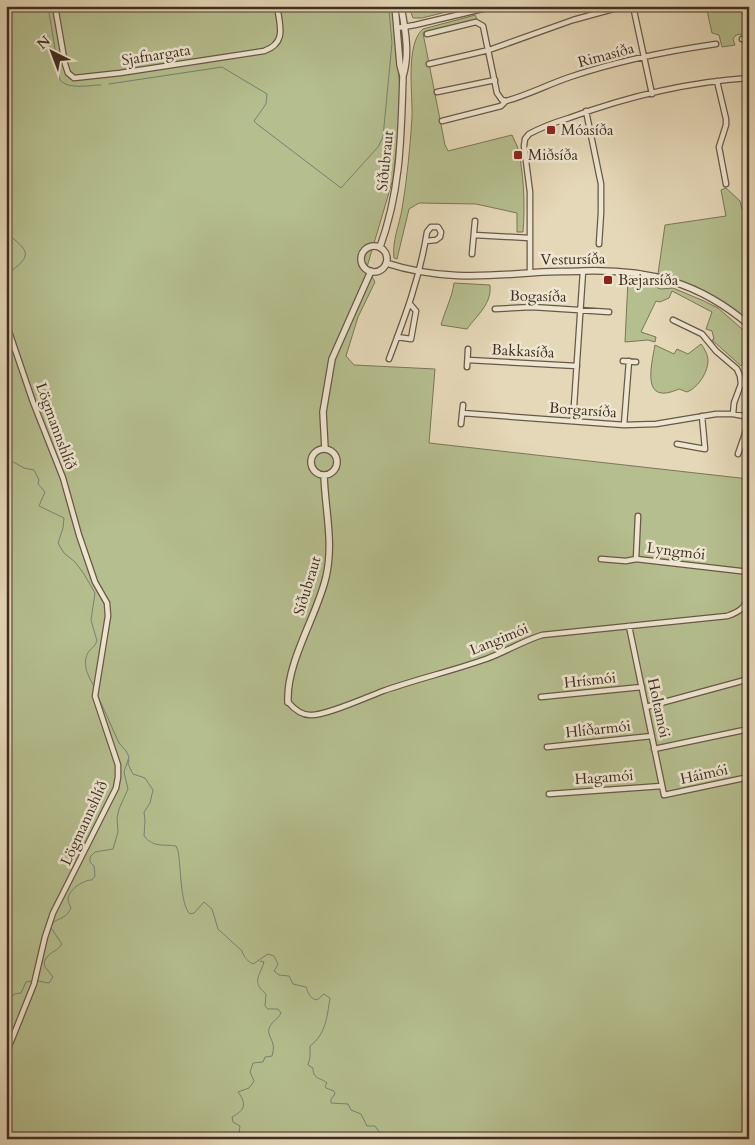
<svg xmlns="http://www.w3.org/2000/svg" width="755" height="1145" font-family="Cardo,serif">
<style>
.green{fill:#b5be8e;stroke:#7a7657}
.lines{fill:none;stroke-linecap:round;stroke-linejoin:round}
.stream{stroke:#748276;stroke-width:1}
.minor-casing{stroke:#695846;stroke-width:7}
.tertiary-casing{stroke:#695846;stroke-width:8}
.minor{stroke:#eee6d1;stroke-width:4.5}
.tertiary{stroke:#eee6d1;stroke-width:5.5}
.poi-dot{fill:#8f2418;stroke:#eee6d1;stroke-width:2}
.labels{text-anchor:middle;dominant-baseline:central;stroke-width:5;stroke-linejoin:round;paint-order:stroke}
.street-label{font-size:15px;fill:#402e20;stroke:#eee6d1}
.poi-label{font-size:15px;fill:#402e20;stroke:#eee6d1;text-anchor:start}
</style>
<rect width="100%" height="100%" fill="#e5d8b8"/>
<filter id="stains"><feTurbulence type="fractalNoise" baseFrequency=".004" numOctaves="4"/><feColorMatrix values="0 0 0 0 .2 0 0 0 0 .09 0 0 0 0 .02 0 0 0 .5 -.17"/></filter>
<radialGradient id="worn" r=".72"><stop offset=".6" stop-color="#630" stop-opacity="0"/><stop offset="1" stop-color="#630" stop-opacity=".3"/></radialGradient>
<path class="green" d="M6 6H392L400 88 398 135 393 179 367 267 375 282 358 317 346 356 354 365 435 369 429 443 749 479 744 511 745 520 749 521V1139H6Z
M404 6H470L422 18H413L410 10Z
M706 6H741L747 35 742 34 736 35 733 39 735 45 722 47 719 35 712 33Z
M475 15 477 19 423 33 445 145 448 151 512 135 518 148 516 151 517 157 520 158C524 183 525 206 523 232H517V213L476 204 419 203 409 209 397 259 394 258C392 241 399 226 402 209 407 180 410 148 412 118 413 95 405 44 423 29Z
M726 188 740 201 742 209 749 208V323L728 305 695 286 658 274 665 225 726 216 721 190Z
M628 280 647 284 661 289 673 288 704 301 718 308 749 335V357L741 366 712 340 714 339 712 331 706 329 712 312 672 291 669 298 660 302 656 301 641 332 656 337 655 342 648 340 625 342Z
M454 283 490 285C492 304 477 315 467 329L441 325C445 310 452 298 454 283Z
M701 344C704 348 707 353 708 359 709 371 698 388 687 392L679 389C641 406 651 367 655 345L674 354 677 349 688 354Z"/>
<g class="lines">
<path class="stream" d="M48 6 60 80C69 90 88 85 101 85
M109 84 222 67 267 94 266 104 254 121 257 124 341 188 378 147 383 137 392 43 389 11
M6 232C23 248 37 253 11 271L6 269
M6 351 11 353 9 360 6 359
M6 383 8 386 6 390
M6 427V434L12 449 7 456 8 459 24 468 34 470 39 480 38 484 45 492 39 506 64 518 63 528 58 543 64 553 75 562 84 574 95 593 91 620 97 641C95 646 92 648 89 651 81 663 88 676 94 686
M129 760 128 764 133 774 145 778 153 790 150 803 144 812 145 821 144 836C154 848 163 844 176 846L178 851C181 865 180 905 190 914L194 913 204 902 212 909 218 929 242 951C244 958 248 961 253 964L268 954 274 956 278 964 274 971 279 975 289 976 293 984 306 987C309 994 309 998 317 1000L324 994 330 998C327 1017 326 1034 310 1046V1057L308 1065 313 1068C313 1070 313 1072 314 1074 316 1079 323 1079 327 1083L325 1086 326 1088 334 1091 335 1094 331 1099V1103L348 1104 351 1110 361 1114 367 1126H375L384 1139
M38 981 49 983 53 977 45 967 44 962C49 951 56 953 62 944L51 928C53 916 64 923 71 908 70 905 68 902 68 900 68 889 84 880 92 880L95 876 94 866 90 862V857L95 852 113 849 118 832 117 818 119 809 128 789 124 772 129 757 126 751 119 743 97 694
M6 1009 14 994 21 993 26 982 31 981
M238 1139 240 1126 233 1122 232 1117C245 1110 247 1104 238 1092L249 1088 254 1081 250 1072 253 1063 263 1062 265 1057 272 1056C277 1041 267 1038 269 1029 271 1021 278 1020 281 1013L278 1009H268L265 1006 266 994C251 982 260 976 264 962L260 961"/>
<defs>
<path id="minor" d="M55 6 65 64 68 73 74 78 120 73 264 51C287 43 280 26 277 6
M633 6 652 94
M397 28 415 25 495 6
M427 34 476 22 483 26 497 93 502 100 506 101C528 95 549 84 570 77 617 61 668 51 716 44
M742 39H749
M429 64 489 50 573 20 624 6
M717 81 726 119V125L719 147 726 184
M437 92 495 80
M586 111 601 184V213L599 244
M442 121 501 106 506 101
M474 235 529 238
M472 254 475 221
M530 273V192L524 146 525 139 529 134C542 127 556 122 569 118 626 97 688 82 749 78
M495 309 532 307 609 312
M673 320 702 334 716 351 737 369 740 376 741 384 734 403 733 414
M6 323 33 402 63 478 79 535 95 582 107 603 108 616 95 696 118 765V777L116 788 53 913 45 937 34 984 6 1054
M397 337 411 339 416 311 410 304
M389 359C405 317 420 277 427 232L431 227H438L441 232 440 237 436 240 426 241
M468 360 577 366
M623 361 636 362
M467 367 468 349
M462 413 624 425 656 424 716 414H733L749 417
M573 421 583 271
M461 424 463 405
M624 425 629 361
M677 444 705 449 702 416
M738 454 749 422
M601 559 626 561 636 559 749 572
M636 559 638 516
M629 626 664 795 749 777
M541 697 642 687
M288 702C294 709 301 715 310 715 325 716 367 697 383 691 417 679 452 671 486 659 505 652 523 641 542 635L727 616C740 612 746 607 749 594
M646 707 749 679
M547 747 652 736
M654 749 749 729
M549 794 662 786"/>
<path id="tertiary" d="M395 6 400 65 403 76
M361 259a13 13 0 1 1 26 0a13 13 0 1 1-26 0Z
M380 247C401 189 401 136 403 76 410 53 405 29 401 6
M386 263C435 279 479 277 529 273 547 271 565 272 583 271 648 269 699 282 749 325
M325 449 323 412 332 359 371 271
M311 462a13 13 0 1 1 26 0a13 13 0 1 1-26 0Z
M749 502V512
M288 702C286 662 317 616 326 577 334 542 325 510 324 475"/>
</defs>
<use href="#minor" class="minor-casing"/>
<use href="#tertiary" class="tertiary-casing"/>
<use href="#minor" class="minor"/>
<use href="#tertiary" class="tertiary"/>
</g>
<g class="poi-dot">
<rect x="546" y="125" width="10" height="10" rx="2.5"/>
<rect x="513" y="150" width="10" height="10" rx="2.5"/>
<rect x="603" y="275" width="10" height="10" rx="2.5"/>
</g>
<g class="labels">
<g class="street-label">
<text transform="translate(156 55) rotate(-9)">Sjafnargata</text>
<text transform="translate(606 55) rotate(-15)">Rimasíða</text>
<text transform="translate(385 161) rotate(-84)">Síðubraut</text>
<text transform="translate(573 259) rotate(-1)">Vestursíða</text>
<text transform="translate(538 296) rotate(1)">Bogasíða</text>
<text transform="translate(523 351) rotate(3)">Bakkasíða</text>
<text transform="translate(583 410) rotate(4)">Borgarsíða</text>
<text transform="translate(56 426) rotate(70)">Lögmannshlíð</text>
<text transform="translate(676 551) rotate(7)">Lyngmói</text>
<text transform="translate(307 586) rotate(-73)">Síðubraut</text>
<text transform="translate(499 639) rotate(-22)">Langimói</text>
<text transform="translate(590 680) rotate(-6)">Hrísmói</text>
<text transform="translate(659 708) rotate(78)">Holtamói</text>
<text transform="translate(598 729) rotate(-6)">Hlíðarmói</text>
<text transform="translate(704 774) rotate(-12)">Háimói</text>
<text transform="translate(604 777) rotate(-4)">Hagamói</text>
<text transform="translate(84 823) rotate(-65)">Lögmannshlíð</text>
</g>
<g class="poi-label">
<text x="561" y="130">Móasíða</text>
<text x="528" y="155">Miðsíða</text>
<text x="618" y="280">Bæjarsíða</text>
</g>
</g>
<rect width="755" height="1145" fill="none" stroke="#e5d8b8" stroke-width="25"/>
<rect x="8" y="8" width="740" height="1130" fill="none" stroke="#402e20" stroke-width="2.5"/>
<rect x="12" y="12" width="730" height="1120" fill="none" stroke="#402e20"/>
<g transform="translate(52 52) rotate(318)" stroke="#eee6d1" stroke-width="4" paint-order="stroke">
<path d="M0-4L9 19L0 12L-9 19Z" fill="#402e20"/>
<text y="-8" font-size="14" font-weight="bold" text-anchor="middle" fill="#402e20">N</text>
</g>
<rect width="100%" height="100%" filter="url(#stains)"/>
<rect width="100%" height="100%" fill="url(#worn)"/>
</svg>
